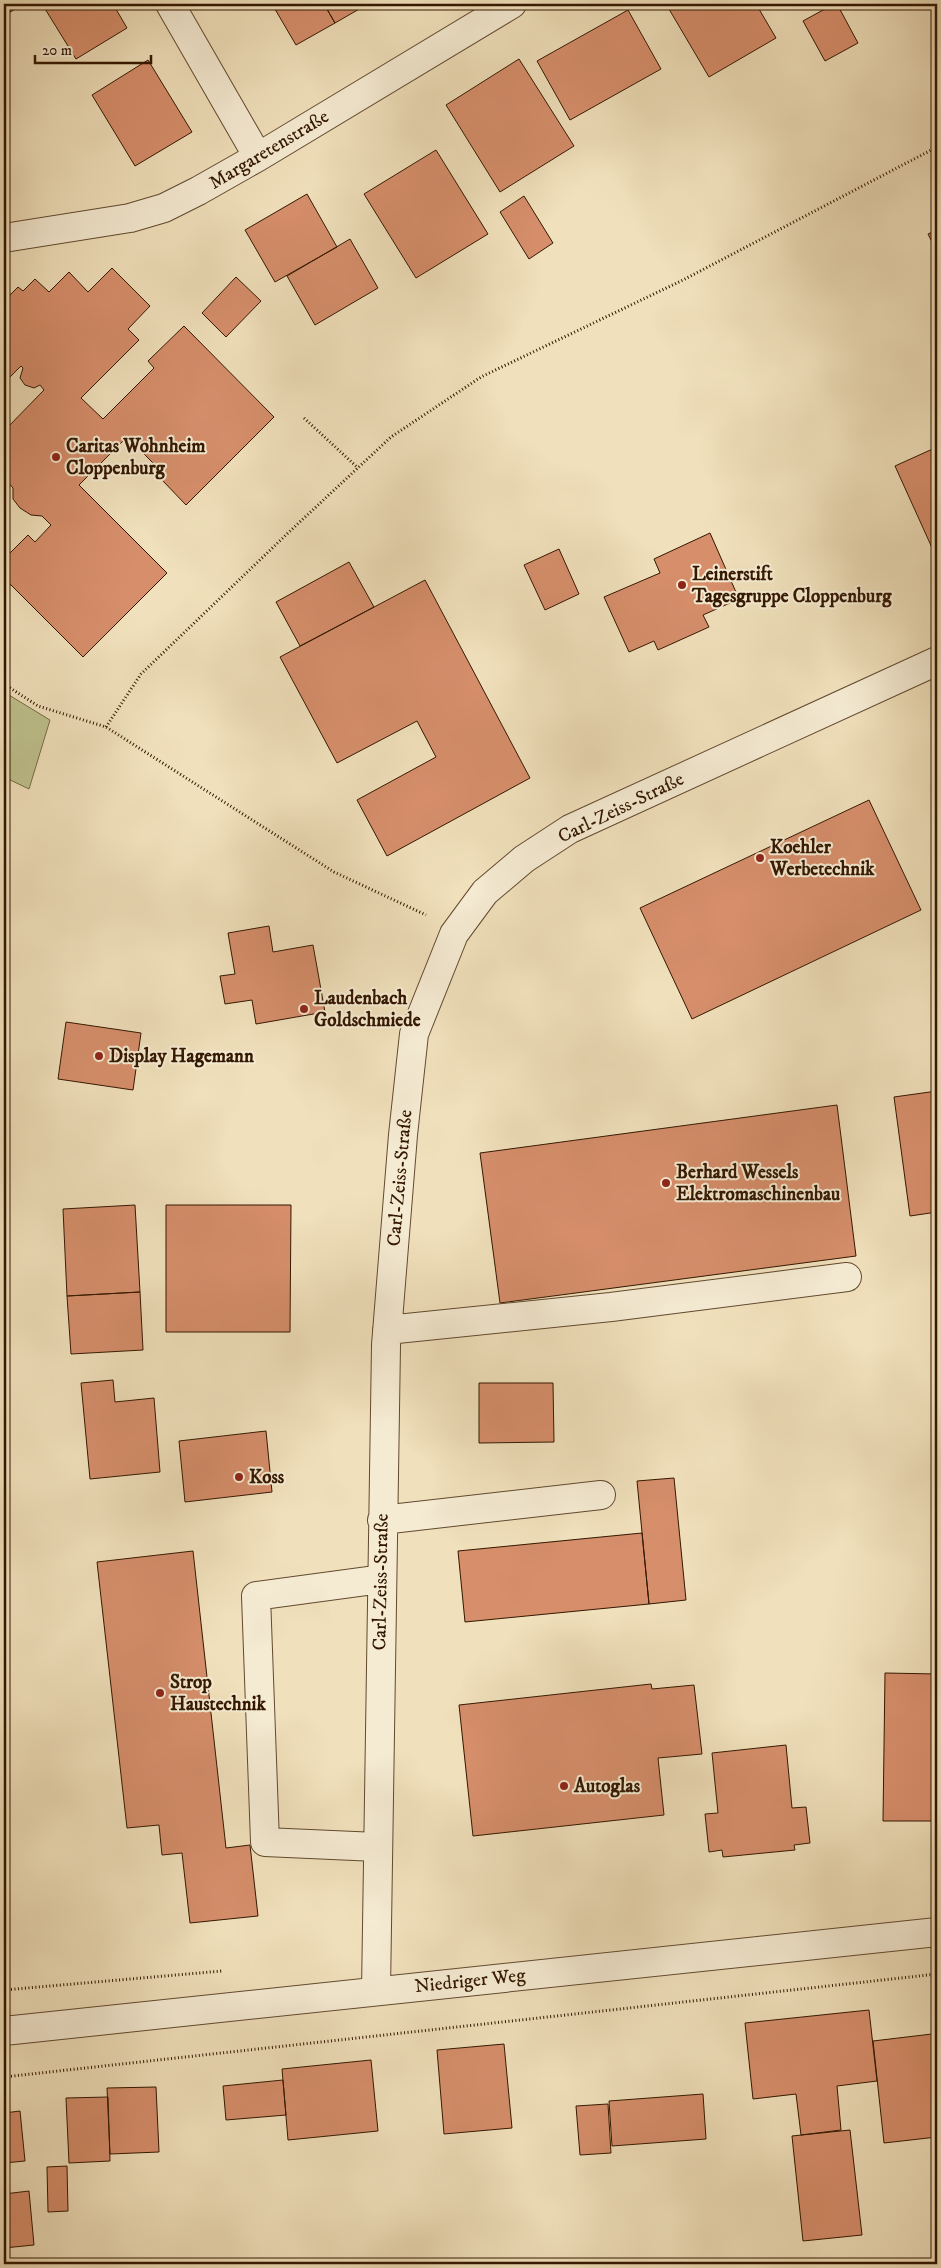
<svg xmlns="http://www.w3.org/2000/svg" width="941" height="2268" font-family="'IM FELL DW Pica',serif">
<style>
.green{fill:#bec18d;stroke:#786c46}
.building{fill:#d68e6b;stroke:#331700}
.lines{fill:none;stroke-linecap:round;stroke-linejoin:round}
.minor-casing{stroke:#62492f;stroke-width:30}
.path{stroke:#331700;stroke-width:3;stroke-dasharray:1 2.5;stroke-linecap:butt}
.minor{stroke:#f5ebd3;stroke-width:28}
.poi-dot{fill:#8f2418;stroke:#f5ebd3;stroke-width:2}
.labels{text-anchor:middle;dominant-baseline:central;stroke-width:4;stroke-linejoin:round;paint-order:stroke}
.street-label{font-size:19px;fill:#331700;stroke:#f5ebd3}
.poi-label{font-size:19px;font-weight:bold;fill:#331700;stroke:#f5ebd3;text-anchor:start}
</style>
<rect width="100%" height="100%" fill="#f0e0bb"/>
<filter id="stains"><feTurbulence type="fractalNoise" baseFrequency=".004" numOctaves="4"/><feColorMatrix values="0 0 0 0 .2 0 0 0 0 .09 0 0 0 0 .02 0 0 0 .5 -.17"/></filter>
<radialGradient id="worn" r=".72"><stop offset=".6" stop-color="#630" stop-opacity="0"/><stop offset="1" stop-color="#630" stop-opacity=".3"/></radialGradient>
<path class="green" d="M4 692 50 720 29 789 4 777Z"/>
<path class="building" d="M4 4H23L4 16Z
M42 4H113L127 28 76 59Z
M272 4H324L335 23 296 45Z
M324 4H368L335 23Z
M666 4H756L776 38 709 77Z
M834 4H837L858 43 825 61 803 21Z
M628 10 661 69 570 120 537 61Z
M519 59 574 146 500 192 446 105Z
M148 60 192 132 135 166 92 95Z
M436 150 488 234 416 278 364 194Z
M307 194 337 247 275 282 245 230Z
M524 196 553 243 529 259 500 212Z
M937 230V252L928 234Z
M350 239 378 288 315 325 287 276Z
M112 268 150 306 128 329 139 340 81 398 103 419 154 368 148 361 184 326 274 417 186 505 162 480 166 476 127 437 79 485 167 573 83 657 4 578V559L28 535 35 542 51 525 42 516 31 515 20 508 13 499V488L4 478V431L44 390 40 385 34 388 25 385 20 378 23 368 21 366 4 383V301L18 287 23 291 35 279 49 292 69 272 88 292Z
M236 277 261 301 226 337 202 313Z
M937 447V548L933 550 895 466Z
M710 533 739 599 703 615 709 627 658 650 654 641 629 652 604 597 660 573 654 559Z
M559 549 579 594 545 610 524 565Z
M349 562 374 607 300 646 276 602Z
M425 580 530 778 387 856 357 800 436 757 417 721 337 763 280 657Z
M869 800 921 910 692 1019 640 908Z
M269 926 273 952 313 945 325 1012 256 1024 252 1000 225 1004 220 976 235 974 228 933Z
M66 1022 141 1033 133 1090 58 1079Z
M937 1091V1212L910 1216 894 1097Z
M837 1105 856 1256 500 1303 480 1153Z
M135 1205 140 1292 67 1296 63 1209Z
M166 1205H291L290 1332H166Z
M140 1292 143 1350 71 1354 67 1296Z
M113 1380 115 1402 154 1398 160 1472 90 1479 81 1383Z
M479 1383H553L554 1442 479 1443Z
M266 1431 272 1492 185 1502 179 1441Z
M674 1478 686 1600 649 1604 637 1481Z
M642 1533 649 1604 465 1622 458 1551Z
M193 1551 226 1848 250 1845 258 1916 190 1923 182 1853 162 1855 159 1825 127 1828 97 1562Z
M885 1673 937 1674V1821H883Z
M651 1684 652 1689 694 1685 702 1754 658 1758 664 1815 473 1836 459 1705Z
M786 1745 792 1808 806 1807 810 1843 794 1845 795 1850 723 1857 722 1850 709 1852 705 1814 718 1813 712 1753Z
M869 2010 877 2081 837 2086 841 2130 801 2135 796 2094 753 2099 745 2023Z
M932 2034 937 2084V2137L884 2143 873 2041Z
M504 2044 512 2128 444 2134 437 2050Z
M371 2060 378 2131 288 2140 282 2069Z
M283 2080 286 2115 226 2120 223 2086Z
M156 2087 159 2152 110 2154 107 2088Z
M703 2094 706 2139 612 2146 609 2101Z
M108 2097 110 2161 69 2163 66 2098Z
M608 2104 611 2153 580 2155 576 2106Z
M20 2111 25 2161 4 2163V2113Z
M850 2130 862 2235 803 2241 792 2136Z
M67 2166 68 2211 48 2212 47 2167Z
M29 2191 34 2245 4 2248V2194Z"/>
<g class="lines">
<defs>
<path id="minor" d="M170 4 258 157
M4 238 130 218 164 208 198 191 258 157 512 4
M387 1330 611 1307 847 1277
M382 1520 601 1495
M377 1847 265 1842 256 1596 382 1579
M376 1991 386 1345 403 1135 414 1034 454 934 485 892 524 859 570 829 937 661
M4 2031 937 1932"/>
</defs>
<use href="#minor" class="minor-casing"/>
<path class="path" d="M304 418 358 468
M4 684 38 706 106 727 334 872 426 915
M106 727 141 674 288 533 391 437 481 377 683 280 937 147
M4 1990 222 1971
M4 2077 937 1974"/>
<use href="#minor" class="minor"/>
</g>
<g class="poi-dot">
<circle cx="56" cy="457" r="5"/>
<circle cx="682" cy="585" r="5"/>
<circle cx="760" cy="858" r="5"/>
<circle cx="304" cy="1009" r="5"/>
<circle cx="99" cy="1056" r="5"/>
<circle cx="666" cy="1183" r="5"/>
<circle cx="239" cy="1477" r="5"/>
<circle cx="160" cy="1693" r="5"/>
<circle cx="564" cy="1786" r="5"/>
</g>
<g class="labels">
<g class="street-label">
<text transform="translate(269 150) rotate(-31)">Margaretenstraße</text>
<text transform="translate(621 808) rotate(-26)">Carl-Zeiss-Straße</text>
<text transform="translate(400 1178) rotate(-85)">Carl-Zeiss-Straße</text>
<text transform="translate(381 1582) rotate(-89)">Carl-Zeiss-Straße</text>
<text transform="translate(470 1981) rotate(-6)">Niedriger Weg</text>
</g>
<g class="poi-label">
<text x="66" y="446">Caritas Wohnheim<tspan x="66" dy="22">Cloppenburg</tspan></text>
<text x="692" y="574">Leinerstift<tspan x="692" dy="22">Tagesgruppe Cloppenburg</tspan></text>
<text x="770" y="847">Koehler<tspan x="770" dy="22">Werbetechnik</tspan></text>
<text x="314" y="998">Laudenbach<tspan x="314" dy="22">Goldschmiede</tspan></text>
<text x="109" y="1056">Display Hagemann</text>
<text x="676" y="1172">Berhard Wessels<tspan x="676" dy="22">Elektromaschinenbau</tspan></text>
<text x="249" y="1477">Koss</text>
<text x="170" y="1682">Strop<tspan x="170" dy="22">Haustechnik</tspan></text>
<text x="574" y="1786">Autoglas</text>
</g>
</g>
<rect width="941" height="2268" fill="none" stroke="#f0e0bb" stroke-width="20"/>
<rect x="5" y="5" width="931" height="2258" fill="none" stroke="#331700" stroke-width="2.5"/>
<rect x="10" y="10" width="921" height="2248" fill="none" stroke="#331700"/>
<path d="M35 55v8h116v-8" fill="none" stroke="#331700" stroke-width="2.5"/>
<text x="42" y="55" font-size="15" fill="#331700" stroke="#f5ebd3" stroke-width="4" paint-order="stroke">20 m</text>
<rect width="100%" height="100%" filter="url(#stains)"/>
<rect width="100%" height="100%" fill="url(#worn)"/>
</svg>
